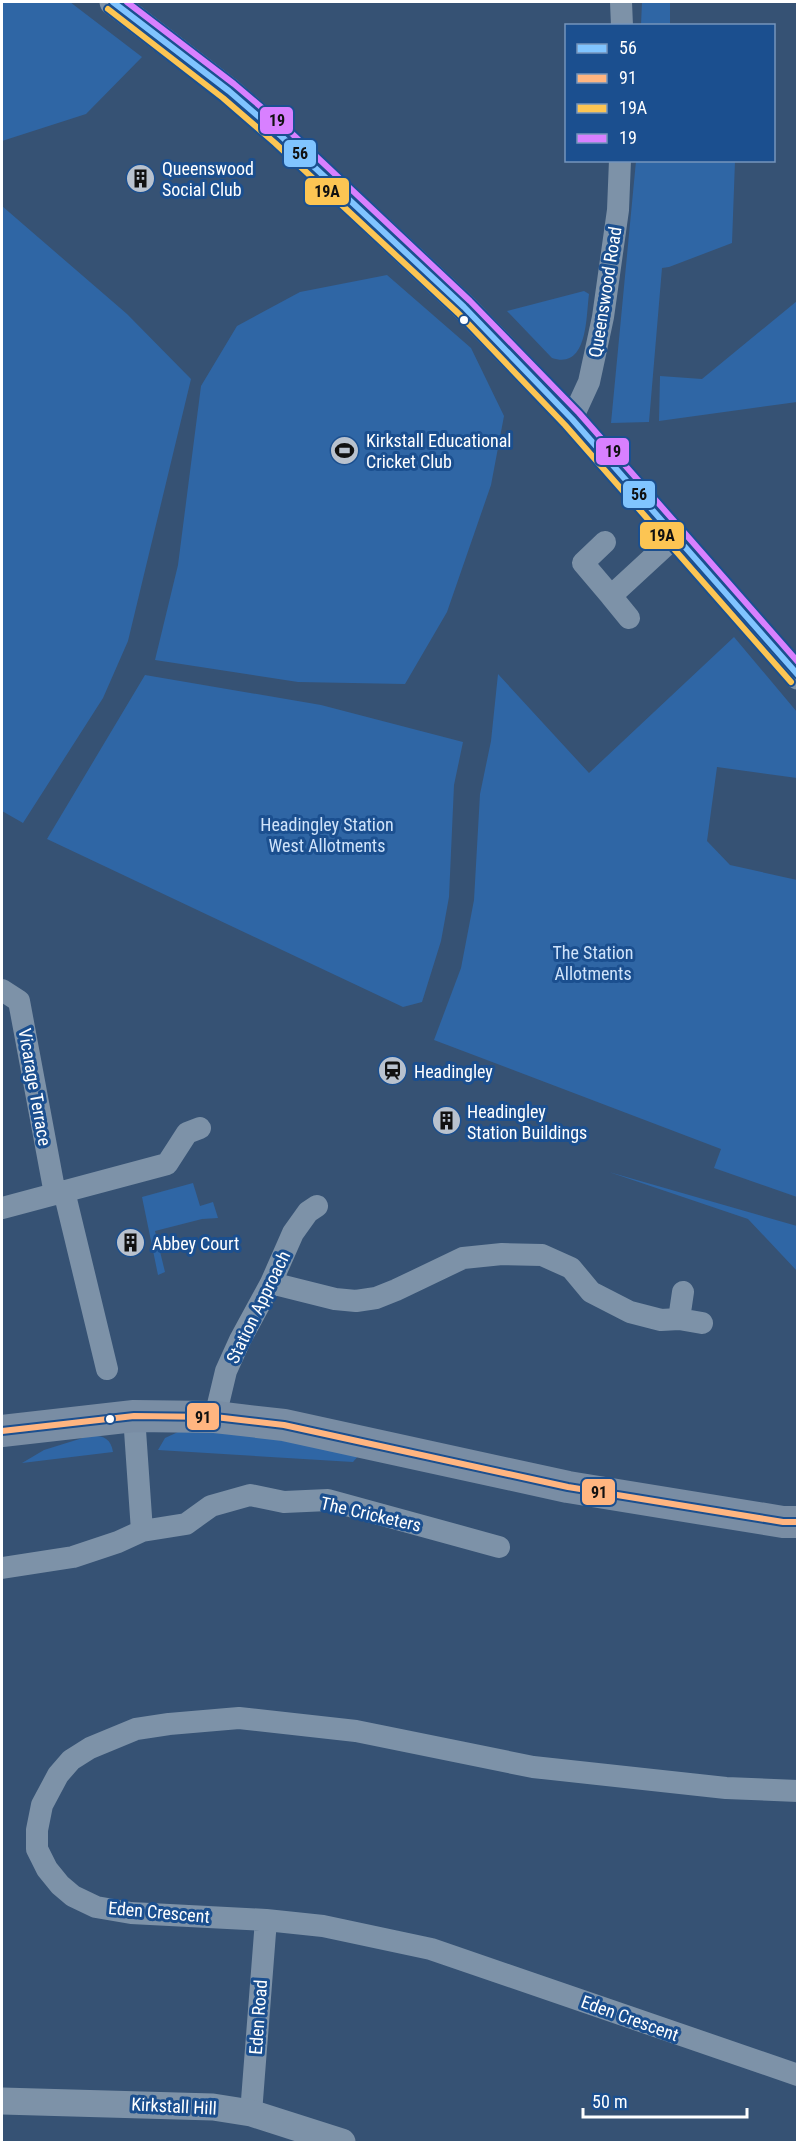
<svg xmlns="http://www.w3.org/2000/svg" width="799" height="2144" font-family="'Roboto Condensed',sans-serif">
<style>
.green{fill:#2f66a5}
.lines{fill:none;stroke-linecap:round;stroke-linejoin:round}
.minor{stroke:#7d92a8;stroke-width:22}
.tertiary{stroke:#7d92a8;stroke-width:27}
.secondary{stroke:#798da4;stroke-width:32}
.bus-1-casing{stroke:#1b4f8f;stroke-width:10}
.bus-2-casing{stroke:#1b4f8f;stroke-width:10}
.bus-3-casing{stroke:#1b4f8f;stroke-width:10}
.bus-4-casing{stroke:#1b4f8f;stroke-width:10}
.bus-1{stroke:#80c4ff;stroke-width:6}
.bus-2{stroke:#ffb580;stroke-width:6}
.bus-3{stroke:#fcc553;stroke-width:6}
.bus-4{stroke:#d880ff;stroke-width:6}
.bus-dot{fill:#fff;stroke:#1b4f8f;stroke-width:2}
.labels{text-anchor:middle;dominant-baseline:central;stroke-width:6;stroke-linejoin:round;paint-order:stroke}
.poi-label{font-size:18px;fill:#fff;stroke:#1b4f8f;text-anchor:start}
.street-label{font-size:18px;fill:#fff;stroke:#1b4f8f}
.park-label{font-size:18px;fill:#cfe3fa;stroke:#1b4f8f}
.line-badge{stroke:#1b4f8f;stroke-width:2}
.pale-badge-label{font-size:16px;text-anchor:middle;font-weight:bold;fill:#111}
</style>
<rect width="100%" height="100%" fill="#365274"/>
<path class="green" d="M2 2H70L142 57 86 114 2 141Z
M642 2H670V25H641Z
M636 161H735L732 243 669 267 662 268 649 422 611 423Z
M2 206 127 314 191 379 128 641 103 698 23 823 2 811Z
M387 275 471 348 504 416 491 485 447 612 405 684 298 682 155 660 178 565 201 386 237 326 300 292Z
M584 291 589 294C586 317 588 370 552 358L507 311Z
M797 301V402L659 421 660 376 702 379Z
M734 637 797 712V778L717 767 707 841 730 865 797 880V1197L714 1168 721 1149 434 1040 461 968 474 900 480 794 491 741 498 674 589 773Z
M145 675 321 705 463 742 454 785 449 897 441 941 422 1002 403 1007 47 839Z
M609 1172 797 1226V1271L748 1219Z
M193 1183 200 1206 213 1202 218 1218 202 1219 155 1231 165 1272 158 1275 142 1197Z
M178 1432C241 1431 298 1443 359 1455L353 1462 158 1450 165 1438Z
M89 1436C102 1435 111 1438 113 1452L22 1463 44 1450Z"/>
<g class="lines">
<path class="minor" d="M621 2 622 26
M572 419 589 382 603 317 618 210 620 160
M605 542 583 563 611 596 675 537
M611 596 629 618
M2 990 19 1001 55 1194
M64 1191 107 1369
M2 1208 167 1164 187 1133 200 1128
M271 1283 335 1299 356 1301 376 1298 396 1290 463 1258 502 1254 542 1255 571 1268 591 1292 630 1312 661 1320 679 1319 702 1323
M679 1319 683 1292
M134 1416 142 1531 186 1524 211 1506 250 1495 284 1502 328 1500 499 1547
M215 1417 226 1371 240 1340 271 1283 293 1233 308 1212 317 1206
M2 1568 73 1557 118 1542 142 1531
M798 1791 726 1788 533 1767 356 1731 239 1718 169 1724 136 1729 90 1748 71 1760 58 1775 42 1805 37 1830V1849L47 1869 60 1885 73 1896 96 1907 131 1913 266 1920 323 1926 431 1949 798 2075
M251 2113 266 1920"/>
<path class="tertiary" d="M113 2 229 91 281 136 464 307 572 419 798 676
M2 2101 213 2107 251 2113 342 2142"/>
<path class="secondary" d="M2 1431 134 1416 215 1417 284 1425 568 1487 783 1522H798"/>
<defs>
<path id="bus-1" d="M113 2 229 91 281 136 464 307 572 419 798 675"/>
<path id="bus-2" d="M2 1431 134 1416 215 1417 284 1425 568 1487 783 1522H798"/>
<path id="bus-3" d="M108 9 223 98 275 143 458 313 565 425 791 682"/>
<path id="bus-4" d="M127 2 234 84 287 129 470 301 579 413 798 662"/>
</defs>
<use href="#bus-1" class="bus-1-casing"/>
<use href="#bus-2" class="bus-2-casing"/>
<use href="#bus-3" class="bus-3-casing"/>
<use href="#bus-4" class="bus-4-casing"/>
<use href="#bus-1" class="bus-1"/>
<use href="#bus-2" class="bus-2"/>
<use href="#bus-3" class="bus-3"/>
<use href="#bus-4" class="bus-4"/>
</g>
<defs>
<symbol id="building-disc" viewBox="-11 -11 22 22"><circle r="9.5" fill="#b9c2ce" stroke="#1b4f8f"/><path d="M-4-6H4V6H1V3H-1V6H-4ZM-2.5-4.3h1.7v1.8h-1.7ZM.8-4.3h1.7v1.8H.8ZM-2.5-1h1.7V.8h-1.7ZM.8-1h1.7V.8H.8Z" fill="#111"/></symbol>
<symbol id="stadium-disc" viewBox="-11 -11 22 22"><circle r="9.5" fill="#b9c2ce" stroke="#1b4f8f"/><path d="M0-5a6.5 5 0 1 0 0 10a6.5 5 0 1 0 0-10ZM-3.5-1.8h7v3.6h-7Z" fill="#111"/></symbol>
<symbol id="station-disc" viewBox="-11 -11 22 22"><circle r="9.5" fill="#b9c2ce" stroke="#1b4f8f"/><path d="M-3-6H3Q5-6 5-4V2Q5 4 3 4L4.5 6H3L1.5 4h-3L-3 6H-4.5L-3 4Q-5 4-5 2V-4Q-5-6-3-6ZM-3.5-4v3h7v-3ZM-3.5 1v1.5H-2V1ZM2 1v1.5H3.5V1Z" fill="#111"/></symbol>
</defs>
<g fill-rule="evenodd">
<use href="#building-disc" x="124" y="162" width="33" height="33"/>
<use href="#stadium-disc" x="328" y="434" width="33" height="33"/>
<use href="#station-disc" x="376" y="1054" width="33" height="33"/>
<use href="#building-disc" x="430" y="1104" width="33" height="33"/>
<use href="#building-disc" x="114" y="1226" width="33" height="33"/>
</g>
<g class="bus-dot">
<circle cx="464" cy="320" r="5"/>
<circle cx="110" cy="1419" r="5"/>
</g>
<g class="labels">
<g class="poi-label">
<text x="162" y="168">Queenswood<tspan x="162" dy="21">Social Club</tspan></text>
<text x="366" y="440">Kirkstall Educational<tspan x="366" dy="21">Cricket Club</tspan></text>
<text x="414" y="1071">Headingley</text>
<text x="467" y="1111">Headingley<tspan x="467" dy="21">Station Buildings</tspan></text>
<text x="152" y="1243">Abbey Court</text>
</g>
<g class="street-label">
<text transform="translate(605 292) rotate(-81)">Queenswood Road</text>
<text transform="translate(35 1087) rotate(80)">Vicarage Terrace</text>
<text transform="translate(258 1307) rotate(-64)">Station Approach</text>
<text transform="translate(371 1514) rotate(13)">The Cricketers</text>
<text transform="translate(159 1912) rotate(5)">Eden Crescent</text>
<text transform="translate(258 2017) rotate(-86)">Eden Road</text>
<text transform="translate(630 2018) rotate(20)">Eden Crescent</text>
<text transform="translate(174 2106) rotate(3)">Kirkstall Hill</text>
</g>
<g class="park-label">
<text x="327" y="824">Headingley Station<tspan x="327" dy="21">West Allotments</tspan></text>
<text x="593" y="952">The Station<tspan x="593" dy="21">Allotments</tspan></text>
</g>
</g>
<g class="line-badge">
<rect x="259" y="106" width="35" height="29" rx="6" fill="#d880ff"/>
<rect x="283" y="139" width="34" height="29" rx="6" fill="#80c4ff"/>
<rect x="304" y="177" width="46" height="29" rx="6" fill="#fcc553"/>
<rect x="595" y="437" width="35" height="29" rx="6" fill="#d880ff"/>
<rect x="622" y="480" width="34" height="29" rx="6" fill="#80c4ff"/>
<rect x="639" y="521" width="46" height="29" rx="6" fill="#fcc553"/>
<rect x="186" y="1402" width="34" height="29" rx="6" fill="#ffb580"/>
<rect x="581" y="1478" width="35" height="28" rx="6" fill="#ffb580"/>
</g>
<g class="pale-badge-label">
<text x="277" y="126">19</text>
<text x="300" y="159">56</text>
<text x="327" y="197">19A</text>
<text x="613" y="457">19</text>
<text x="639" y="500">56</text>
<text x="662" y="541">19A</text>
<text x="203" y="1423">91</text>
<text x="599" y="1498">91</text>
</g>
<rect width="799" height="2144" fill="none" stroke="#ffffff" stroke-width="6"/>
<rect x="565" y="24" width="210" height="138" fill="#1b4f8f" stroke="#7695bc" stroke-width="1.5"/>
<rect x="577" y="44" width="30" height="9" fill="#80c4ff" stroke="#7695bc" stroke-width="1.5"/>
<text x="619" y="54" font-size="18" fill="#ffffff">56</text>
<rect x="577" y="74" width="30" height="9" fill="#ffb580" stroke="#7695bc" stroke-width="1.5"/>
<text x="619" y="84" font-size="18" fill="#ffffff">91</text>
<rect x="577" y="104" width="30" height="9" fill="#fcc553" stroke="#7695bc" stroke-width="1.5"/>
<text x="619" y="114" font-size="18" fill="#ffffff">19A</text>
<rect x="577" y="134" width="30" height="9" fill="#d880ff" stroke="#7695bc" stroke-width="1.5"/>
<text x="619" y="144" font-size="18" fill="#ffffff">19</text>
<path d="M583 2108v9h164v-9" fill="none" stroke="#ffffff" stroke-width="3"/>
<text x="592" y="2108" font-size="18" fill="#ffffff" stroke="#1b4f8f" stroke-width="4.5" paint-order="stroke">50 m</text>
</svg>
